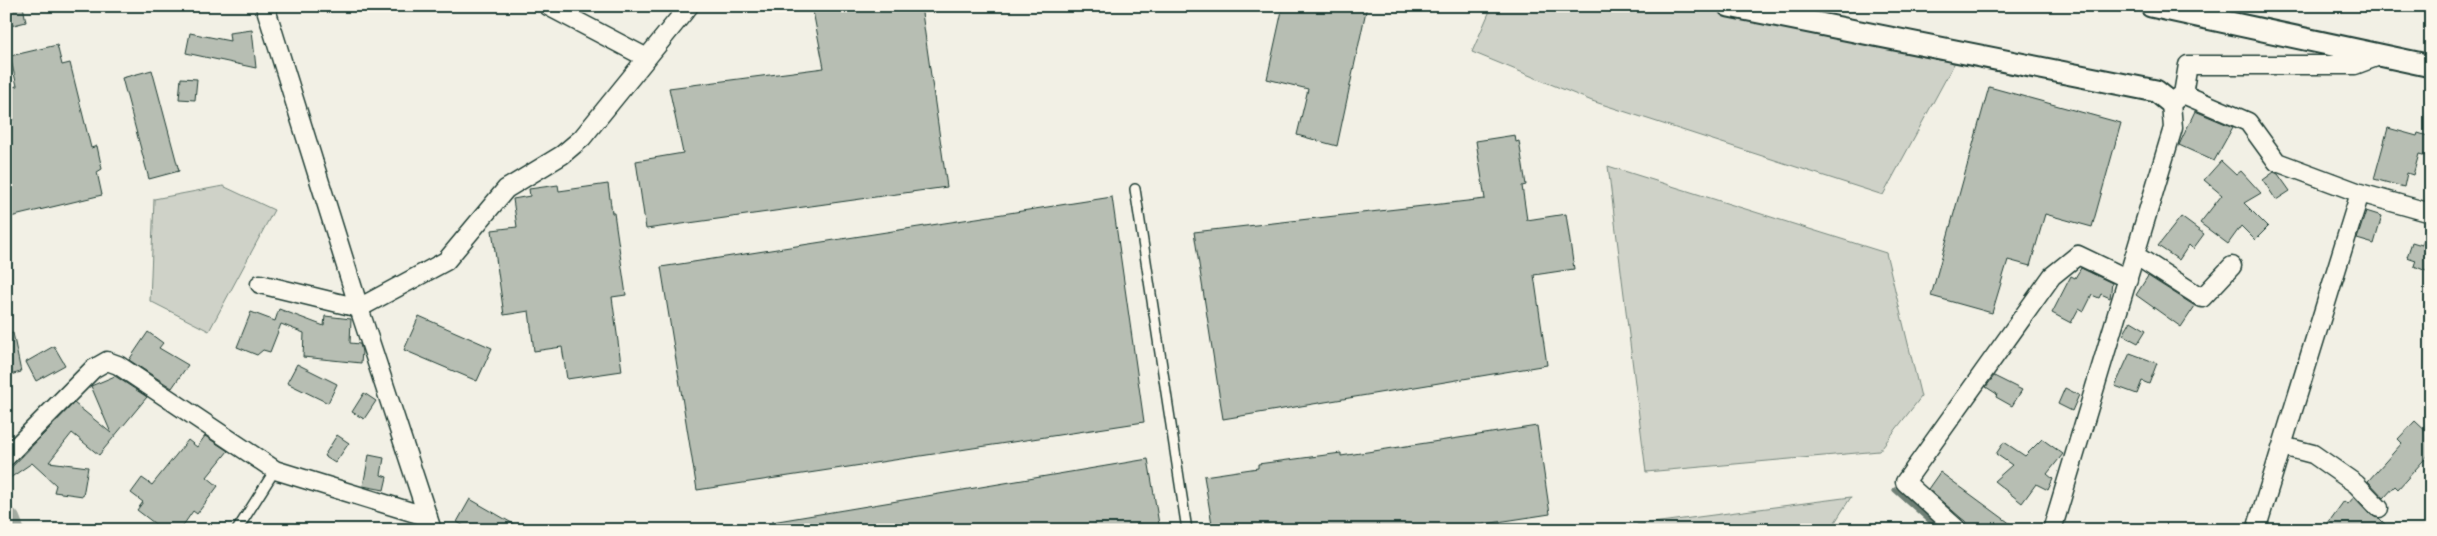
<svg xmlns="http://www.w3.org/2000/svg" width="2437" height="536" font-family="Kalam,sans-serif">
<style>
.green{fill:#cfd2c8;stroke:#77887e}
.lines{fill:none;stroke-linecap:round;stroke-linejoin:round}
.stream{stroke:#6e7f75;stroke-width:5}
.river{stroke:#a2aba1;stroke-width:30}
.building{fill:#b7beb3;stroke:#1f3d34}
.service-casing{stroke:#1f3d34;stroke-width:12}
.minor-casing{stroke:#1f3d34;stroke-width:21}
.tertiary-casing{stroke:#1f3d34;stroke-width:25}
.service{stroke:#fbf7ec;stroke-width:9}
.minor{stroke:#fbf7ec;stroke-width:18}
.tertiary{stroke:#fbf7ec;stroke-width:21}
</style>
<rect width="100%" height="100%" fill="#f2f0e5"/>
<filter id="ink" filterUnits="userSpaceOnUse"><feTurbulence type="fractalNoise" baseFrequency=".02" numOctaves="2"/><feDisplacementMap in="SourceGraphic" scale="10" xChannelSelector="R" yChannelSelector="G"/><feConvolveMatrix kernelMatrix="1 2 1 2 8 2 1 2 1" color-interpolation-filters="sRGB"/></filter>
<g filter="url(#ink)">
<path class="green" d="M1492 6H1694L1955 62 1883 195 1592 101 1472 52Z
M1608 166 1886 253 1921 397 1879 451 1646 472Z
M223 186 274 210 209 331 150 301 154 199Z
M1851 497 1830 530H1638L1637 525Z"/>
<g class="lines">
<path class="stream" d="M1895 490 1940 530"/>
<path class="river" d="M6 522 9 530"/>
</g>
<path class="building" d="M6 6H23L26 22 6 27Z
M812 6H921L947 187 646 229 636 161 683 153 669 88 824 68Z
M1283 6H1367L1337 146 1297 135 1308 89 1267 79Z
M252 30 256 68 186 53 190 33 230 41 229 33Z
M57 45 62 65 70 63 91 148 97 146 102 169 97 172 102 195 6 218V122L13 120 6 88 17 86 10 56Z
M152 70 179 171 149 179 122 78Z
M181 78 197 79 195 100 179 99Z
M1989 87 2121 123 2092 227 2045 214 2030 266 2008 260 1992 313 1931 296Z
M2195 111 2233 127 2214 161 2179 145Z
M2388 128 2417 136 2418 133 2431 137V157L2419 154 2413 175 2407 173 2404 187 2374 179Z
M1515 135 1516 142 1519 141 1526 185 1522 186 1527 220 1566 214 1574 269 1534 275 1547 365 1223 419 1194 232 1485 199 1476 141Z
M2221 161 2236 175 2241 171 2261 193 2244 203 2268 227 2255 240 2241 226 2228 244 2200 223 2222 195 2204 180Z
M2274 172 2278 174 2290 191 2276 200 2263 180Z
M608 184 612 213H614L626 295 612 297 622 371 567 379 562 347 534 351 529 311 504 315 492 230 517 227 513 199 530 196 529 189 558 185 559 191Z
M1112 197 1144 422 697 490 661 267Z
M2366 211 2382 216 2374 244 2357 239Z
M2181 217 2204 234 2193 249 2189 245 2179 260 2158 246Z
M2429 226H2431V273L2414 266 2416 260 2407 257 2412 242 2422 245Z
M2081 268 2112 283 2110 298 2101 294 2099 298 2092 295 2084 311 2079 308 2071 323 2052 313 2071 276 2075 278Z
M2148 276 2195 306 2181 327 2136 295Z
M279 309 324 326 325 316 351 319 350 343 360 344 362 352 361 363 303 357 304 333 281 324 270 352 263 350 257 355 237 347 251 312 275 321Z
M419 316 492 348 477 381 404 350Z
M2131 321 2146 330 2138 343 2123 335Z
M148 332 163 343 159 348 188 365 172 388 129 360Z
M13 333 21 372 6 376V334Z
M54 346 65 365 36 381 26 362Z
M2130 353 2157 363 2149 384 2142 381 2137 394 2115 386Z
M297 364 337 384 328 403 287 383Z
M115 376 147 397 99 455 72 433 49 462 88 467 83 496 54 492 56 485 32 463 10 478 6 473 74 403 111 433 91 386Z
M1994 376 2022 390 2012 406 1996 397 1997 394 1986 387Z
M2065 388 2079 395 2072 411 2058 404Z
M364 393 376 401 364 419 352 412Z
M2415 421 2431 436V452L2398 489 2395 486 2384 498 2368 481 2402 443 2398 439Z
M1537 426 1550 514 1446 530H1213L1204 476 1258 468V464L1341 453V456Z
M337 435 349 443 335 463 324 456Z
M205 436 228 451 207 477 218 486 197 514 193 511 180 530H163L137 510 143 502 131 493 142 478 152 485 188 440 197 447Z
M2042 439 2063 454 2047 474 2053 479 2048 490 2036 484 2022 503 1994 481 2012 465 1996 454 2004 442 2025 456Z
M369 455 384 458 381 475 387 477 384 490 363 486Z
M1148 459 1160 530H773L772 522Z
M1940 472 2019 530H1977L1961 518 1928 489Z
M2354 497 2371 515 2379 518 2391 530H2323L2344 501 2348 504Z
M470 499 524 530H471L457 522Z"/>
<g class="lines">
<defs>
<path id="service" d="M1135 189 1187 530
M237 530 275 470"/>
<path id="minor" d="M265 6 359 308 432 530
M548 6 647 58
M2183 94 2248 122 2277 162 2360 193 2431 213
M2135 255 2202 298 2232 266
M260 284 359 308 446 261 506 189 562 155 582 138 689 6
M2282 446 2313 454 2356 484 2379 508
M6 457 93 369 107 361 118 365 275 470 428 517
M1958 530 1905 482 2052 276 2078 255 2128 279
M2052 530 2173 128 2171 103 2183 94 2188 65H2355L2379 56
M2256 530 2360 193"/>
<path id="tertiary" d="M1729 6 2156 91 2171 103
M2151 6 2431 66"/>
</defs>
<use href="#service" class="service-casing"/>
<use href="#minor" class="minor-casing"/>
<use href="#tertiary" class="tertiary-casing"/>
<use href="#service" class="service"/>
<use href="#minor" class="minor"/>
<use href="#tertiary" class="tertiary"/>
</g>
</g>
<rect width="2437" height="536" fill="none" stroke="#fbf7ec" stroke-width="25"/>
<rect x="12" y="12" width="2412" height="511" fill="none" stroke="#1f3d34" stroke-width="2" filter="url(#ink)"/>
</svg>
